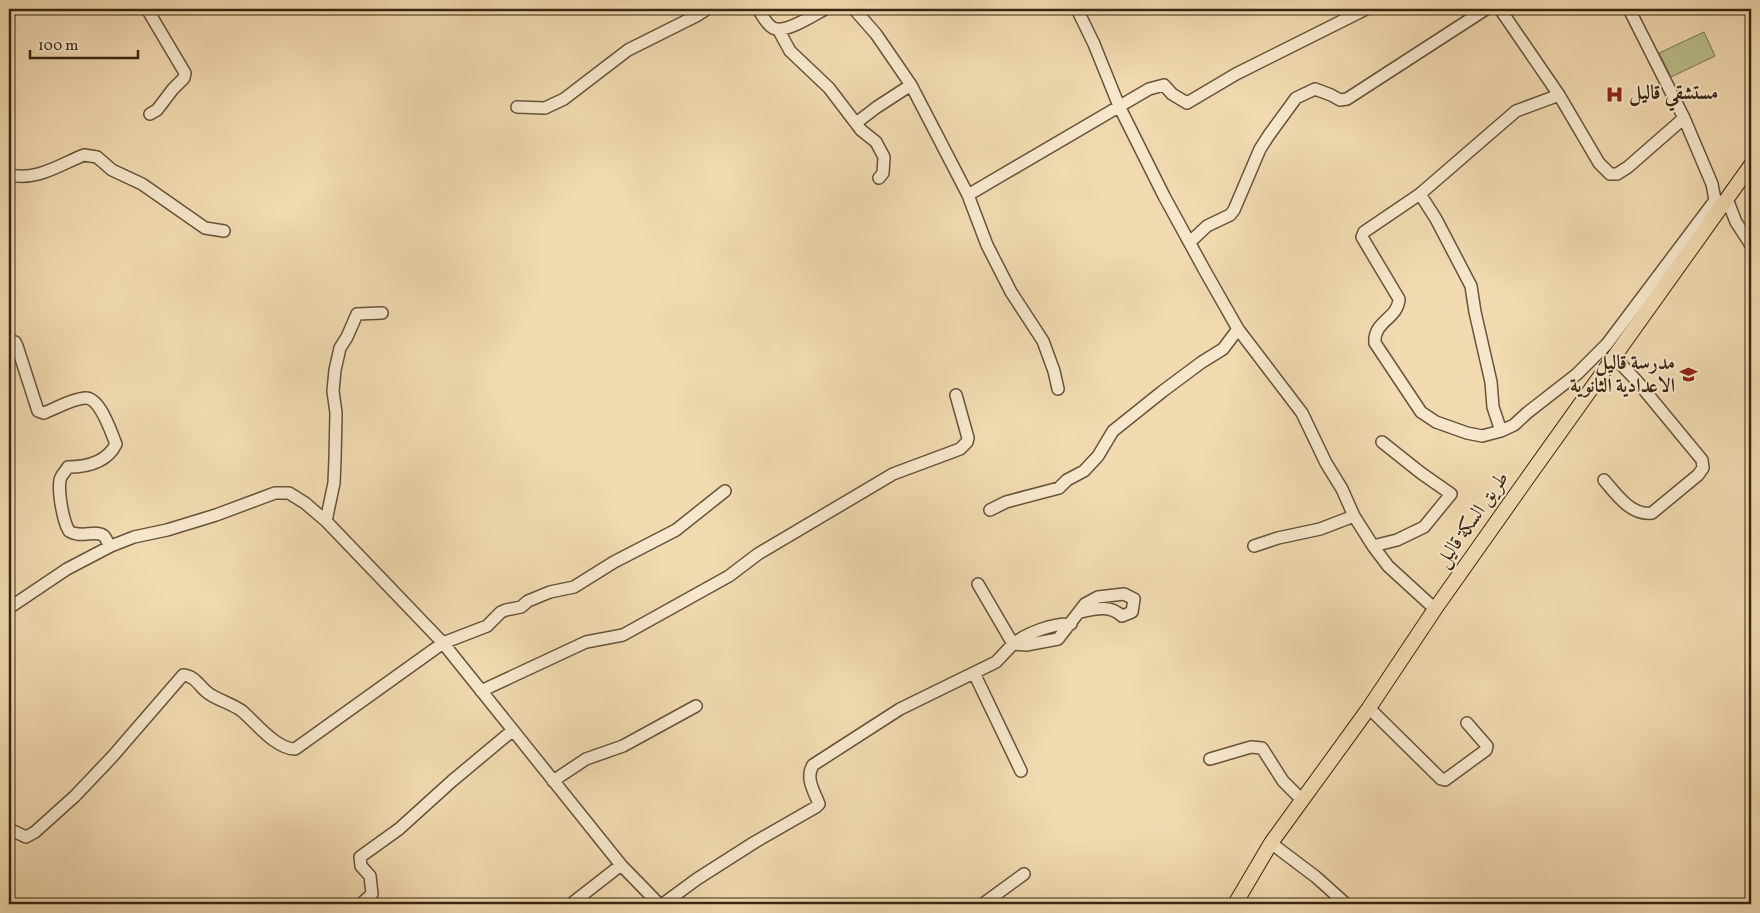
<svg xmlns="http://www.w3.org/2000/svg" width="1760" height="913" font-family="Vollkorn,Amiri,serif">
<style>
.park{fill:#bbbf8b;stroke:#79724e}
.lines{fill:none;stroke-linecap:round;stroke-linejoin:round}
.minor-casing{stroke:#665339;stroke-width:14}
.major-casing{stroke:#372611;stroke-width:16}
.minor{stroke:#f6e7cc;stroke-width:11}
.major{stroke:#f1dab0;stroke-width:14}
.labels{text-anchor:middle;dominant-baseline:central;stroke-width:4;stroke-linejoin:round;paint-order:stroke}
.poi-label{font-size:20px;font-weight:bold;fill:#372611;stroke:#f6e7cc;text-anchor:start}
.street-label{font-size:20px;fill:#372611;stroke:#f6e7cc}
</style>
<rect width="100%" height="100%" fill="#f1dab0"/>
<filter id="stains"><feTurbulence type="fractalNoise" baseFrequency=".004" numOctaves="4"/><feColorMatrix values="0 0 0 0 .2 0 0 0 0 .09 0 0 0 0 .02 0 0 0 .5 -.17"/></filter>
<radialGradient id="worn" r=".72"><stop offset=".6" stop-color="#630" stop-opacity="0"/><stop offset="1" stop-color="#630" stop-opacity=".3"/></radialGradient>
<path class="park" d="M1704 32 1715 56 1671 77 1659 53Z"/>
<g class="lines">
<defs>
<path id="minor" d="M147 9 185 73 184 78 173 89 157 110 150 114
M758 9C762 15 766 24 773 28 785 34 814 15 825 9
M854 9 876 34 911 85 968 195 987 245 1011 292 1043 341 1054 371 1058 389
M1077 9 1094 44 1119 106 1164 196 1205 271 1238 329 1302 413 1326 463 1342 489 1354 516 1373 546 1388 566 1435 609
M1500 9 1559 95
M1629 9 1684 118 1712 184 1716 205
M778 29 790 51 829 88 861 130 876 142 884 157 883 173 879 178
M517 107 545 108 564 99 628 50 696 16 707 9
M1684 118 1628 167 1617 174H1610L1599 163 1559 95 1516 111 1420 194 1364 232 1362 237 1399 299C1398 319 1373 321 1375 343L1421 412 1436 422 1467 433 1482 436 1501 431 1514 425 1527 413 1577 374 1607 344 1716 199
M856 123 877 107 911 85
M9 175C37 181 59 165 84 155L97 157 112 170 142 184 205 228 224 231
M1420 194 1436 219 1471 286 1475 312 1491 382 1493 407 1501 431
M968 195 1149 89 1164 85 1172 94 1187 103 1236 74 1366 9
M1727 199 1736 222 1751 245
M1190 242 1207 226 1230 215 1234 210 1260 149 1269 135 1296 98 1315 89 1331 95 1340 100 1347 99 1486 9
M9 342H15L17 346 38 411 44 413C57 408 71 399 85 398 100 397 111 432 116 444 107 462 88 467 68 467 66 471 61 475 60 480 58 493 63 521 69 531 81 539 96 529 104 536 106 538 108 544 111 546
M1604 480C1616 494 1631 516 1652 513L1698 475 1703 468 1702 460 1636 380 1614 357
M990 510 1006 502 1059 488 1067 480 1084 471 1098 456 1113 431 1163 391 1202 362 1223 349 1238 329
M326 521 334 483 335 459 336 413 333 391 335 370 340 348 347 337 357 314 382 313
M1254 546 1278 538 1320 529 1354 516
M1373 546 1397 540 1424 527 1451 494 1421 473 1382 442
M978 584 1013 644C1027 633 1053 623 1071 624
M9 608 67 569 111 546 134 537 167 530 216 515 275 493H289L305 503 326 521 443 643 621 865 659 904
M974 673 1021 771
M481 691 586 642 623 635 729 576 758 554 893 474 960 449 967 442 968 438 956 395
M1369 708 1441 779 1445 780 1486 750 1487 746 1467 723
M1210 759 1251 747 1262 748 1283 781 1302 800
M553 781 586 759 623 746 696 706
M9 829 26 837 35 832 75 796 112 757 183 675C197 676 200 689 211 695 221 701 232 704 242 711 256 723 276 749 295 749L443 643 487 626 501 612 506 610 521 607 528 601 550 592 574 587 614 562 676 530 725 491
M1271 843 1316 877 1346 904
M361 904 372 894 370 876 361 866 360 857 399 829 452 781 512 731
M571 904 621 865
M663 904 697 879 755 842 816 807 819 804C814 791 805 778 813 765L900 709 996 662 1013 644 1026 645 1058 639 1085 604 1098 597 1124 594 1134 599 1132 612 1122 616C1109 604 1095 609 1080 612
M983 904 1024 874"/>
<path id="major" d="M1235 904 1271 843 1369 708 1435 609 1524 483 1751 165"/>
</defs>
<use href="#minor" class="minor-casing"/>
<use href="#major" class="major-casing"/>
<use href="#minor" class="minor"/>
<use href="#major" class="major"/>
</g>
<defs>
<symbol id="hospital-bare" viewBox="-9 -9 18 18"><path d="M-5-5h3v3.5h4V-5h3V5h-3V1.5h-4V5h-3Z" fill="#8f2418" stroke="#f6e7cc" stroke-width="2.5" paint-order="stroke"/></symbol>
<symbol id="school-bare" viewBox="-9 -9 18 18"><path d="M0-5L7-2L0 1L-7-2ZM-4 1L0 2.5L4 1V4Q0 6-4 4Z" fill="#8f2418" stroke="#f6e7cc" stroke-width="2.5" paint-order="stroke"/></symbol>
</defs>
<g fill-rule="evenodd">
<use href="#hospital-bare" x="1602" y="82" width="25" height="25"/>
<use href="#school-bare" x="1676" y="362" width="25" height="25"/>
</g>
<g class="labels">
<g class="poi-label">
<text x="1629" y="94">مستشقي قاليل</text>
<text x="1675" y="364" text-anchor="end">مدرسة قاليل<tspan x="1675" dy="23">الاعدادية الثانوية</tspan></text>
</g>
<g class="street-label">
<text transform="translate(1473 520) rotate(-55)">طريق السكة قاليل</text>
</g>
</g>
<rect width="1760" height="913" fill="none" stroke="#f1dab0" stroke-width="30"/>
<rect x="10" y="10" width="1740" height="893" fill="none" stroke="#372611" stroke-width="2.5"/>
<rect x="15" y="15" width="1730" height="883" fill="none" stroke="#372611"/>
<path d="M30 50v8h108v-8" fill="none" stroke="#372611" stroke-width="2.5"/>
<text x="38" y="50" font-size="15" fill="#372611" stroke="#f6e7cc" stroke-width="4" paint-order="stroke">100 m</text>
<rect width="100%" height="100%" filter="url(#stains)"/>
<rect width="100%" height="100%" fill="url(#worn)"/>
</svg>
